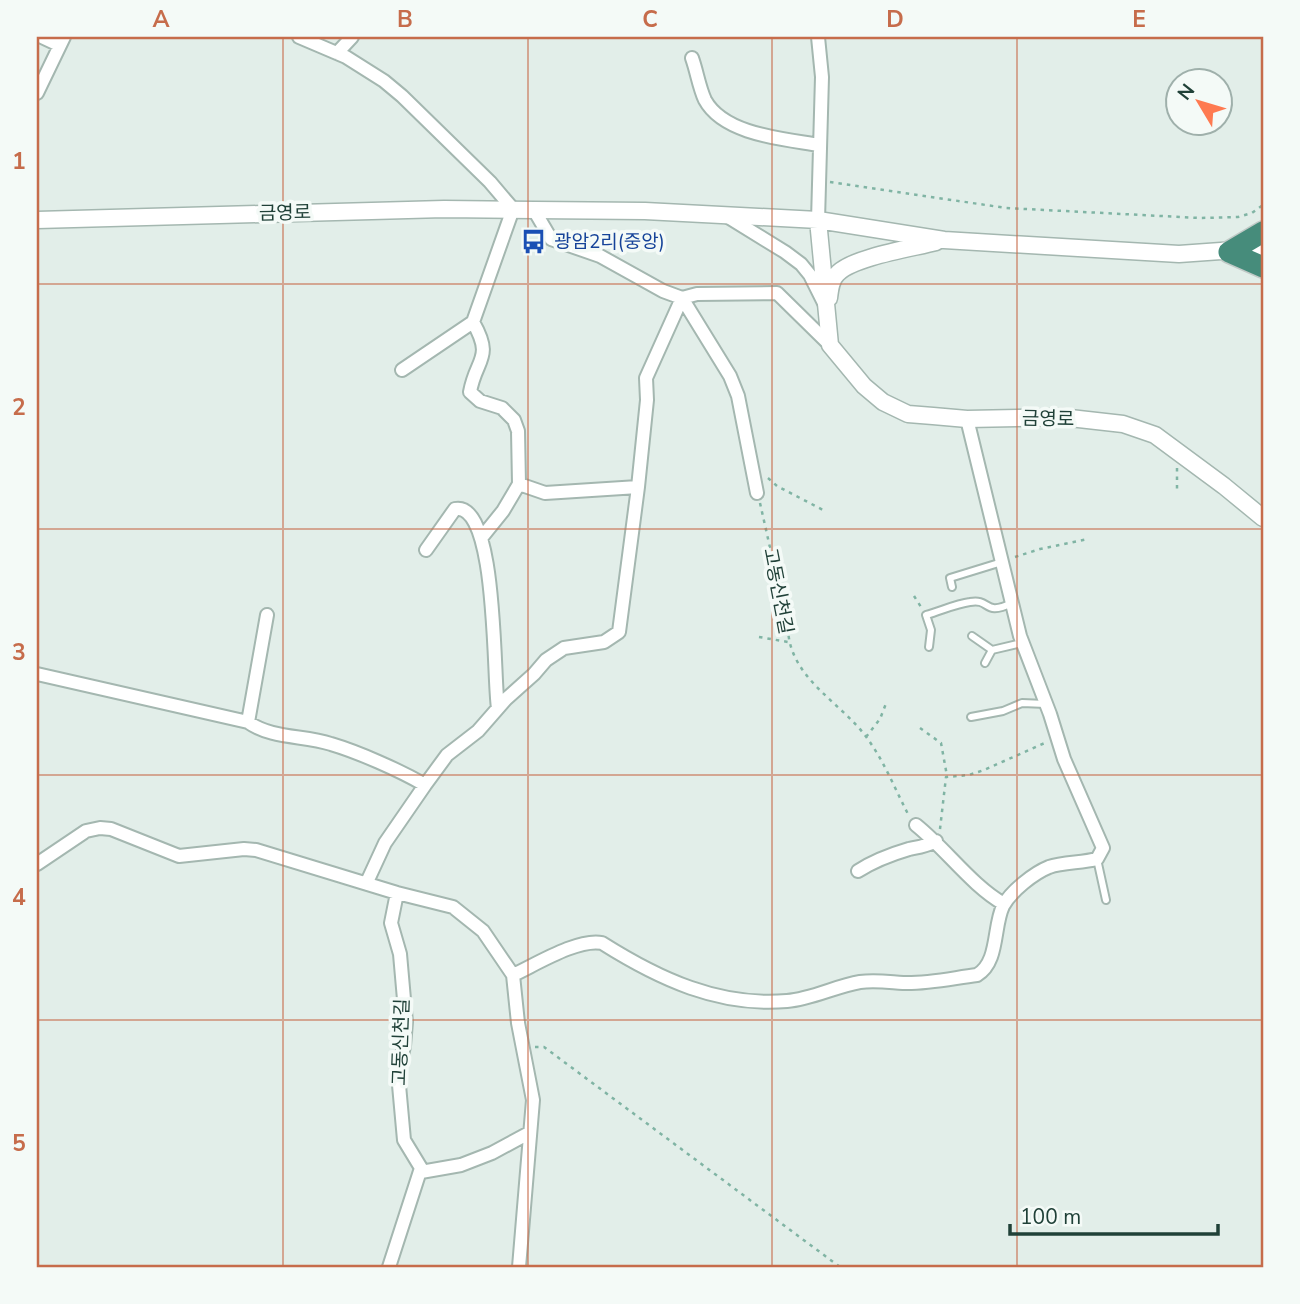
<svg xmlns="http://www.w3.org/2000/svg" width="1300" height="1304" font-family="'Nunito Sans','Noto Sans KR',sans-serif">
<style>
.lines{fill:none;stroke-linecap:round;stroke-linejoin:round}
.service-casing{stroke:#a4b7b0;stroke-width:10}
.minor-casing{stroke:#a4b7b0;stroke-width:16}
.tertiary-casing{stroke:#a4b7b0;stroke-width:19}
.trunk-casing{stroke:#c1cac7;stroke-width:24}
.path{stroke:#80b4a4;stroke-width:2.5;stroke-dasharray:3.5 5;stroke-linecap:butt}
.service{stroke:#fff;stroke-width:6}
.minor{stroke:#fff;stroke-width:12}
.tertiary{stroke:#fff;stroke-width:16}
.trunk{stroke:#468c7b;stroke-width:21}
.grid{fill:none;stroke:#c66c4b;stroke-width:2;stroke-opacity:0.55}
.labels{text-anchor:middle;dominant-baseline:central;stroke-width:7;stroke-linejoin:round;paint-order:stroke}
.street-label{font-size:19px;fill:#204138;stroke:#f4faf7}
.transit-label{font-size:19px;fill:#164399;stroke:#f4faf7;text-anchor:start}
.neatline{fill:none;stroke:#c66c4b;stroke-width:2.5}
.grid-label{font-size:23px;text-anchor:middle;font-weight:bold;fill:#c66c4b}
</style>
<rect width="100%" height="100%" fill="#e2eee9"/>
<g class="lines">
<defs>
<path id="service" d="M952 587 950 578 1002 562
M972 636 992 650 1022 643
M929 647 931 630 926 615C941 611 955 604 970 602 991 598 983 617 1012 603
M985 663 992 650
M971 717 1003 711 1022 703 1046 704
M1097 859 1106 900"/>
<path id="minor" d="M42 37 59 45
M299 37 346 57 384 81 402 96 490 182 513 209 473 322 402 370
M337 53 352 37
M692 58C697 72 699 87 705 100 724 135 785 139 819 145
M37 93 64 37
M728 217 785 252 801 264 810 275 824 303
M818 220 822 77 818 37
M473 322C494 359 476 358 470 392L480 401 502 408 514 420 518 431 519 484 503 511 482 537
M519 484 545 493 638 487
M757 493 738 396 730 376 682 298 697 294 777 293 830 345
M426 550 455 509C498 501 493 679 498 708
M37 674 248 722C272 739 303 735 331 744 358 752 399 770 425 785L385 843 367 882
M248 722 267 615
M425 785 447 755 478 731 506 699 534 674 546 660 564 648 604 642 619 632 638 487 647 400 646 378 682 298 663 291 600 256 551 239 534 210
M916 825C946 849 972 886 1004 904
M37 864 86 831 100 828 111 829 179 856 244 849 256 850 397 893 453 907 483 931 513 975 518 1023 533 1100 519 1267
M858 871C872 862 892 854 909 849 919 847 927 846 936 841
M513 975C535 965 578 938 602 943 659 979 719 1007 787 1001 812 999 836 986 860 982 875 980 888 982 903 983 927 984 953 978 977 975 999 962 993 927 1003 906 1011 891 1034 873 1049 867 1063 862 1081 863 1097 859L1103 848 1064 759 1050 714 1020 636 967 419
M421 1172 461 1165 492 1153 529 1133
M389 1267 421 1168 404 1140 398 1074 404 1046 406 1022 400 954 391 923 397 893"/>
<path id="tertiary" d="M37 220 444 209 645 211 818 220 944 240 1179 254 1263 248
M818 220 830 345 864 386 883 402 908 414 933 416 967 419 1061 417 1123 424 1155 435 1224 486 1263 518
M829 298C830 289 831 279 838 273 854 257 913 248 936 242"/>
<path id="trunk" d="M1229 252 1263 232
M1229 252 1263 267"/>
</defs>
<use href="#service" class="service-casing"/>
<use href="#minor" class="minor-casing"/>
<use href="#tertiary" class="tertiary-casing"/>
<use href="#trunk" class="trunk-casing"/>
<path class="path" d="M830 182 1006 208 1200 218 1238 217 1252 213 1263 205
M1177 468V493
M768 478 777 486 825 511
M760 503 788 628C789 678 841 702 867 738 884 761 895 789 908 814
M1015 557 1040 549 1088 539
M914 596 921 607
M759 637 788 642
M920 728 941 743 947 776
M866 737 880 719 887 701
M940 829 946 777 969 775 984 770 1047 742
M535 1047H544L840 1267"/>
<use href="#service" class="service"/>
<use href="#minor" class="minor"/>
<use href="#tertiary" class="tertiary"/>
<use href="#trunk" class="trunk"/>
</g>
<path class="grid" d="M283 37V1267M528 37V1267M772 37V1267M1017 37V1267M37 284H1263M37 529H1263M37 775H1263M37 1020H1263"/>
<defs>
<symbol id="bus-bare" viewBox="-9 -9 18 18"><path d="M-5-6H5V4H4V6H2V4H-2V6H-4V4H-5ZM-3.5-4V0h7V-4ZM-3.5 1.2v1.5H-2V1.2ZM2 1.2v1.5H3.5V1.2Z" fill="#1a4fb4" stroke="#f4faf7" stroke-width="2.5" paint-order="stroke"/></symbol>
</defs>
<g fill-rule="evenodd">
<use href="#bus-bare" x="516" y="224" width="35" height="35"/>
</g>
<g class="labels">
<g class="street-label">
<text transform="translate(285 213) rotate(-1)">금영로</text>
<text transform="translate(1048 419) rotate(1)">금영로</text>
<text transform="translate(778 591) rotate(79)">고동신천길</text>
<text transform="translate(401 1042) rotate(-88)">고동신천길</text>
</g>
<g class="transit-label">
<text x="554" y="242">광암2리(중앙)</text>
</g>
</g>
<rect width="1300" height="1304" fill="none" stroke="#f4faf7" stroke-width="77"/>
<g transform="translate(1199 102) rotate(308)"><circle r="33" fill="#f4faf7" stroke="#9fb0ab" stroke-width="2"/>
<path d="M0-5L12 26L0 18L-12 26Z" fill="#fe7a51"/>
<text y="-10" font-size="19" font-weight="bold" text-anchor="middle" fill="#204138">N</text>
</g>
<path d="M1010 1224v10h208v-10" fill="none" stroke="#204138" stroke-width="3.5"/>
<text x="1020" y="1224" font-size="21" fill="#204138" stroke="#f4faf7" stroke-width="5" paint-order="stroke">100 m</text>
<rect x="38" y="38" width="1224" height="1228" class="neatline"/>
<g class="grid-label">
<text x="161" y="27">A</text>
<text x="405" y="27">B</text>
<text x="650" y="27">C</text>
<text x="895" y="27">D</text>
<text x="1139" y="27">E</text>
<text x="19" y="169">1</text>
<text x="19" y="415">2</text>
<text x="19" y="660">3</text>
<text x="19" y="905">4</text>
<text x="19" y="1151">5</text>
</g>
</svg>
